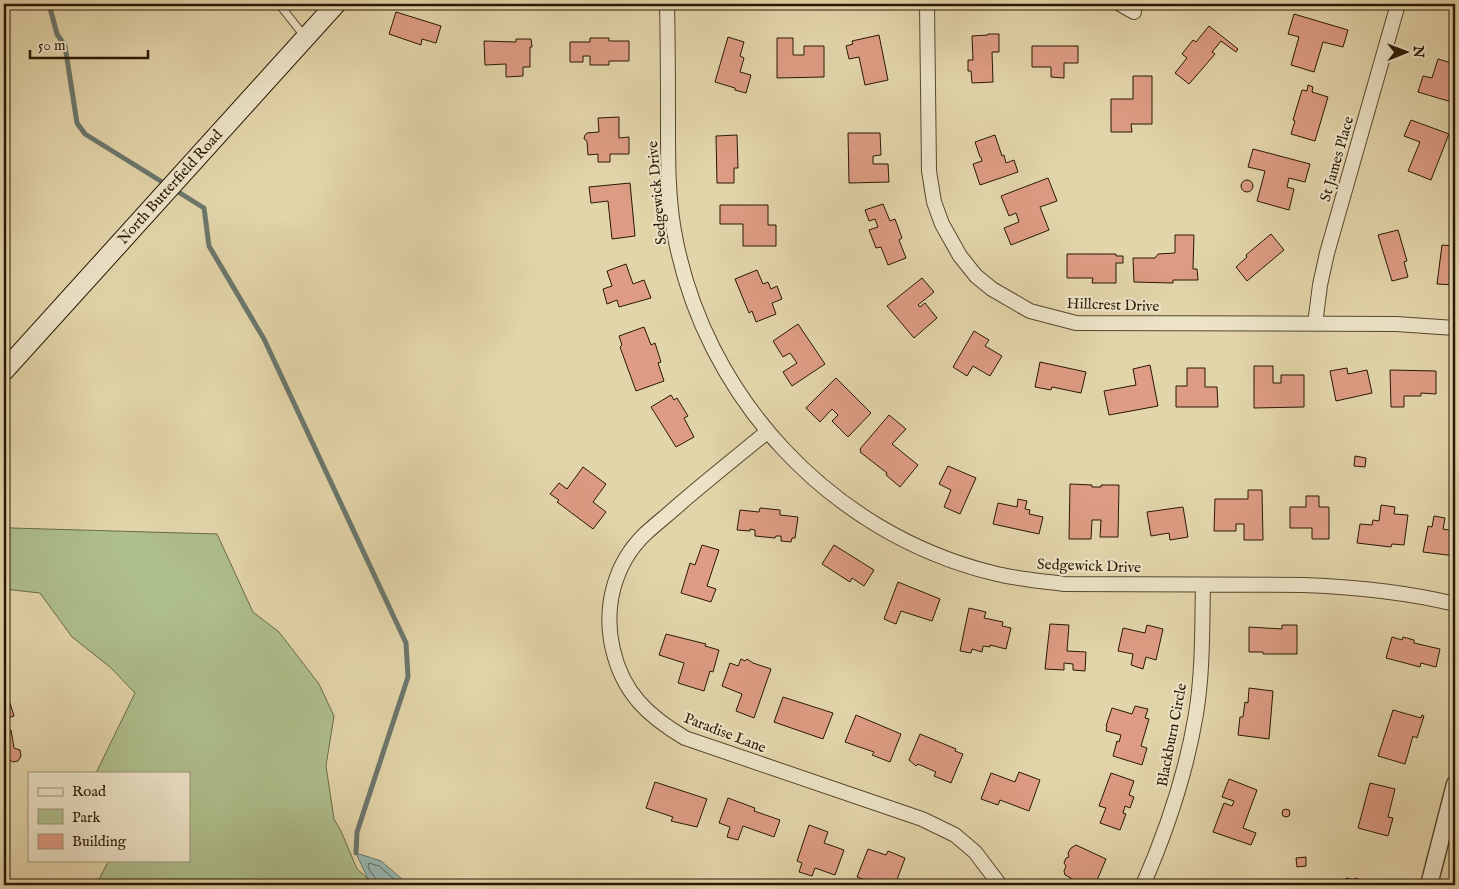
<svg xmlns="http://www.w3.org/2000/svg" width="1459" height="889" font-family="'IM FELL English',serif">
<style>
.green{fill:#aebe8c;stroke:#6b6b48}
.water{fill:#97b7b2;stroke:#6b776c}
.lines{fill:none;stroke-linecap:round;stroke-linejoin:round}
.shore{stroke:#60685a;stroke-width:1}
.stream{stroke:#6b776c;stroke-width:5}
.building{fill:#dd9c83;stroke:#281803}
.service-casing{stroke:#57472d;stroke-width:9}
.minor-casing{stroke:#57472d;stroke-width:16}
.tertiary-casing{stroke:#57472d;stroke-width:19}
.secondary-casing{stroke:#281803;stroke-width:21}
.service{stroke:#ede4c8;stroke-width:7}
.minor{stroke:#ede4c8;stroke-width:14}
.tertiary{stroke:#ede4c8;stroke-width:16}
.secondary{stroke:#ede4c8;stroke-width:19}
.labels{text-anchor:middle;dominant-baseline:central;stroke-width:4.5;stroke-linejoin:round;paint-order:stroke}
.street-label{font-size:15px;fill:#281803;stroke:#ede4c8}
</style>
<rect width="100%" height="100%" fill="#e3d5aa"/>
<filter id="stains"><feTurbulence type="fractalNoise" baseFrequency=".004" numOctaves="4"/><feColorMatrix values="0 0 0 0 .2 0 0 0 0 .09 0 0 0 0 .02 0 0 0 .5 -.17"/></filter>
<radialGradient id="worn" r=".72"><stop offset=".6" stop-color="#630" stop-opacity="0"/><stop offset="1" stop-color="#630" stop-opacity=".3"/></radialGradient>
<path class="green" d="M4 526 12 528 217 534 253 612 279 632 319 684 334 716 326 766 334 819 341 831 357 869 375 885H96L109 860H189V773H96L135 693 110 667 72 637 40 593 4 589Z"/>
<path class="water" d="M356 853 381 861 409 885H375L367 877Z"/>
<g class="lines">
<path class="shore" d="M378 885C378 879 370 873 368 867L369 863 379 866 401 885"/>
<path class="stream" d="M49 4 57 34 65 46 77 123 85 134 204 208 209 246 264 339 406 643 408 677 357 832 356 853"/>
</g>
<path class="building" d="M396 12 441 26 436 43 422 39 421 45 389 34Z
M1294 14 1348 30 1343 47 1323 42 1314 72 1291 65 1299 37 1288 34Z
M1209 26 1238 49 1236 52 1221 41 1212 52 1215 54 1189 84 1175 73 1187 58 1182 54 1193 40 1196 42Z
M988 34H999V52H992L993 82 972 83 971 71H968V60H973L972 36 988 35Z
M879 35 888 80 865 85 859 57 849 59 846 46 853 44 852 41Z
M728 37 744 42 740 56 744 58 740 72 751 75 746 93 735 90V88L715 82Z
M590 38H609V41H629V61H609V65H590V56H583V62H570V42H590Z
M777 38H793V55H804V46H824V77L777 78Z
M516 39H531L532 47H530V67H523V76L506 77V64L485 65 484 41 516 42Z
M1032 46H1078V63H1064V78L1051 77V67H1032Z
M1438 59 1455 64V75L1452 86 1455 87V103L1418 92 1423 76 1432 78Z
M1133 76H1152V124H1131L1132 132H1111V99H1133Z
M1308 85 1313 87 1312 92 1328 97 1315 141 1291 134 1295 121 1293 120 1302 90 1307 91Z
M619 117V138L629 137V154H610V162H598V154L588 155 587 141 584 139 585 135 587 133 599 132 598 118Z
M1411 120 1449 134 1431 180 1408 171 1420 142 1404 136Z
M848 133H880L881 155 873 156V164H888L889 182 849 183Z
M737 135 738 168H734V183H717L716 136Z
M995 135 1002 156 1004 155 1006 163 1014 160 1018 172 980 185 973 164 982 161 981 157H980L975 142Z
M1253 149 1310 164 1305 182 1289 178 1287 187 1294 189 1289 210 1257 201 1265 171 1248 167Z
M1048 178 1057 201 1040 207 1049 230 1011 245 1004 228 1019 222 1016 213 1009 216 1001 196Z
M1241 186a6 6 0 1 1 12 0a6 6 0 1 1-12 0Z
M630 183 635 236 612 239 608 201 591 203 589 187Z
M883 204 890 221 895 219 902 238 899 240 906 258 888 265 881 247 876 248 869 230 878 227 875 219 869 221 865 210Z
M720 205H768V225H776V246H743V224H720Z
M1398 230 1407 261 1404 262 1408 277 1392 281 1378 235Z
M1271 234 1284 250 1247 281 1236 267 1247 257 1246 255Z
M1175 235H1194L1193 269H1197L1198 280H1173V283L1134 282 1133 258H1155L1158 254 1175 253Z
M1442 245 1455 246V285L1437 284Z
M1067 254H1116V256H1123V263H1116V283H1092L1093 278H1067Z
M626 264 633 284 644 280 651 298 619 307 617 300 607 304 603 289 612 286 607 271Z
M757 270 763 284 768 282 771 289 777 286 782 299 772 303 776 314 756 322 752 311 749 313 735 279Z
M922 278 934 292 918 305 920 307 925 303 937 318 914 338 887 306Z
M798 324 825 364 792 386 783 372 797 363 790 353 783 357 773 341Z
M644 327 651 345 655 343 661 362 658 363 664 381 636 391 620 347 622 345 619 336Z
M974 331 989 340 985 346 1002 356 990 376 973 366 967 376 953 367Z
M1040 362 1086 372 1081 393 1052 387 1051 390 1035 387Z
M1150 365 1158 406 1109 415 1104 391 1136 385 1133 369Z
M1254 366H1273V383H1281V375H1304V407L1254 408Z
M1187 368H1205V387H1217L1218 407H1176V386H1187Z
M1347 368 1348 374 1367 370 1372 393 1336 401 1330 371Z
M1390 370 1436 371V394L1421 393V396H1404V407H1391Z
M836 378 871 413 848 437 832 421 838 415 832 409 820 422 806 408Z
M671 395 674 400 677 398 688 416 684 418 694 437 676 447 651 407Z
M889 415 906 429 892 444 918 465 900 487 886 475 887 473 860 452 861 451 860 449Z
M1355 456 1366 458 1365 467 1354 466Z
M948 466 976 478 960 514 944 507 951 490 939 484Z
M583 467 606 484 593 502 606 512 593 529 557 502 559 500 550 494 559 483 567 489Z
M1070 484 1092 485V487H1101V485H1119L1118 537H1100L1101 520H1092L1091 539H1069Z
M1248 490H1262L1263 540H1244V524H1236V531H1214L1215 499H1248Z
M1306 496H1319V507H1329V539H1312V528H1290V507H1306Z
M1018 499 1027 501 1025 509 1030 510 1029 514 1043 517 1039 534 993 524 998 503 1017 507Z
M1381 505 1395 507 1394 514 1408 515 1404 545 1392 544 1391 547 1357 543 1360 524 1372 525 1373 520 1379 521Z
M1183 507 1188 537 1170 540 1169 533 1151 536 1147 512Z
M760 508 780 510V515L798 517 795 538H792L791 542 781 541V536H776L775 538 755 536V530L750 529V531L737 530 740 510 759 512Z
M1434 516 1445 518 1443 529 1455 531V556L1423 552 1428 526 1432 527Z
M702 545 719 550 707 586 716 589 711 602 681 593 690 563 695 565Z
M834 545 874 570 864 586 852 578 850 582 822 564Z
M898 582 940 599 932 621 901 611 896 624 884 619Z
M969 608 986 612 984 618 1003 622 1002 626 1011 628 1006 649 990 645V647L983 646 982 652 972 649 971 653 960 651Z
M1050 624 1069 625 1067 651 1086 652 1085 671 1073 670V664L1064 663V670L1045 669Z
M1147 625 1163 629 1156 660 1146 657 1143 669 1131 665 1133 654 1118 651 1123 628 1145 633Z
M1282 625H1297V654H1263V652H1249V627L1282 629Z
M666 634 706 644 705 646 719 650 713 672 710 671 704 691 678 683 684 663 659 655Z
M1392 637 1402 640 1403 637 1414 640V643L1440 649 1436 667 1421 663 1420 667 1386 658Z
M741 659 745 661 747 659 753 663 771 669 754 718 736 711 742 694 722 686 730 663 738 666Z
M1249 688 1273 691 1269 739 1238 735 1240 717H1243L1245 702 1248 703Z
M4 696 6 704 10 703 14 716 4 719V721L6 720 9 731 11 730 14 748 20 750 21 756 18 761 13 762 8 759 4 760Z
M783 697 833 713 823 739 774 722Z
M1135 706 1148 709 1145 718 1149 719 1141 746 1147 748 1142 765 1113 756 1117 741 1119 742 1121 735 1106 731 1107 726H1106L1112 708 1132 714Z
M1393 710 1421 718 1422 715 1424 716 1417 738 1413 736 1405 764 1378 756Z
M856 715 901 734 890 762 872 755 874 752 845 742Z
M920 734 956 749 955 751 963 754 951 783 934 776 936 772 918 764 916 766 909 760Z
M1019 772 1040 780 1029 811 1000 800 998 805 981 799 991 773 1015 782Z
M1111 773 1134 781 1129 795 1134 797 1130 808 1125 806 1123 813 1126 814 1120 830 1100 823 1106 808 1099 806Z
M1229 779 1257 790 1243 828 1256 833 1251 845 1213 832 1224 803 1232 806 1234 801 1222 797Z
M655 782 707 799 697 827 671 821 673 817 646 808Z
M1370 783 1395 789 1388 817 1393 818 1388 836 1358 828Z
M728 798 755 808 754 811 780 820 774 837 743 826 738 840 727 837 730 827 719 823Z
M1282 813a4 4 0 1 1 8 0a4 4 0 1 1-8 0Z
M809 825 828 832 824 843 844 850 835 875 815 868 812 876 799 872 802 863 797 861Z
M1076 845 1106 859 1095 885H1067L1071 878 1065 875 1064 871 1066 866 1064 863 1066 858 1069 857 1068 853 1071 848Z
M868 849 886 855 888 851 905 858 895 885H878L857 877Z
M1306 857V866L1297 867 1296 858Z
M1346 878 1355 880V878L1377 885H1343Z
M1221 880V885H1195V881Z"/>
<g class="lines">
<defs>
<path id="service" d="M279 4 305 37"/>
<path id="minor" d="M667 4C668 45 668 86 668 128 668 162 668 197 674 231 703 396 830 533 993 573 1016 579 1041 581 1064 584L1304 585C1355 587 1406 592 1455 604
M927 4 929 171 934 202 942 224 960 256 976 276 992 289 1030 311 1076 323 1396 324 1455 328
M1120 4 1134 12
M1315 324 1320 285 1327 253 1398 4
M767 432C739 455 710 478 682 502 670 513 657 523 645 534 614 564 603 608 613 650 623 693 648 716 685 738L922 819 955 835 975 852 1000 885
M1143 885C1167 830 1186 774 1196 714 1203 671 1202 628 1203 585"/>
<path id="tertiary" d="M1429 885 1455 784"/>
<path id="secondary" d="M4 371 336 4"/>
</defs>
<use href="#service" class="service-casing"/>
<use href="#minor" class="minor-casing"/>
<use href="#tertiary" class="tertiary-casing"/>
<use href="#secondary" class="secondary-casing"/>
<use href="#service" class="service"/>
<use href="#minor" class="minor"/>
<use href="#tertiary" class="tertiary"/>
<use href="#secondary" class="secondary"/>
</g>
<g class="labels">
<g class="street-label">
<text transform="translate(1337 159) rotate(-74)">St James Place</text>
<text transform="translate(170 187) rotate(-48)">North Butterfield Road</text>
<text transform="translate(657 193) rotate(-95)">Sedgewick Drive</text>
<text transform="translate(1113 305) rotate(2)">Hillcrest Drive</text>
<text transform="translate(1089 566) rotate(2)">Sedgewick Drive</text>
<text transform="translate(725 733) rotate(21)">Paradise Lane</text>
<text transform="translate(1172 735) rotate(-79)">Blackburn Circle</text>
</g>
</g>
<rect width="1459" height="889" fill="none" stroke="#e3d5aa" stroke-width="20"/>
<rect x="5" y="5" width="1449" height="879" fill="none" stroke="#281803" stroke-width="2.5"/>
<rect x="10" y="10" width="1439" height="869" fill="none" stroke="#281803"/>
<rect x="28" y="772" width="162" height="90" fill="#ede4c8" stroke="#9e9279"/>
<rect x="38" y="788" width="25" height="8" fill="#ede4c8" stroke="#9e9279"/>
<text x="72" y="796" font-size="15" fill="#281803">Road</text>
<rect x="38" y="809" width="25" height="15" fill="#aebe8c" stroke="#9e9279"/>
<text x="72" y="822" font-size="15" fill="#281803">Park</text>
<rect x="38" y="834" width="25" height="15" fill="#dd9c83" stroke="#9e9279"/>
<text x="72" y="846" font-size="15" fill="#281803">Building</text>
<g transform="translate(1406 52) rotate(89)" stroke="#ede4c8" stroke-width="4" paint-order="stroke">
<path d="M0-4L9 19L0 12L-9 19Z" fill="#281803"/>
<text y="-8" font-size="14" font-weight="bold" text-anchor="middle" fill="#281803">N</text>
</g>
<path d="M30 50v8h118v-8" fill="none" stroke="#281803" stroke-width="2.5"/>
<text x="38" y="50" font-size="15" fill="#281803" stroke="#ede4c8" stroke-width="4" paint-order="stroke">50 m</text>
<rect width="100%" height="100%" filter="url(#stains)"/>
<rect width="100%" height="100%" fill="url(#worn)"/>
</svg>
